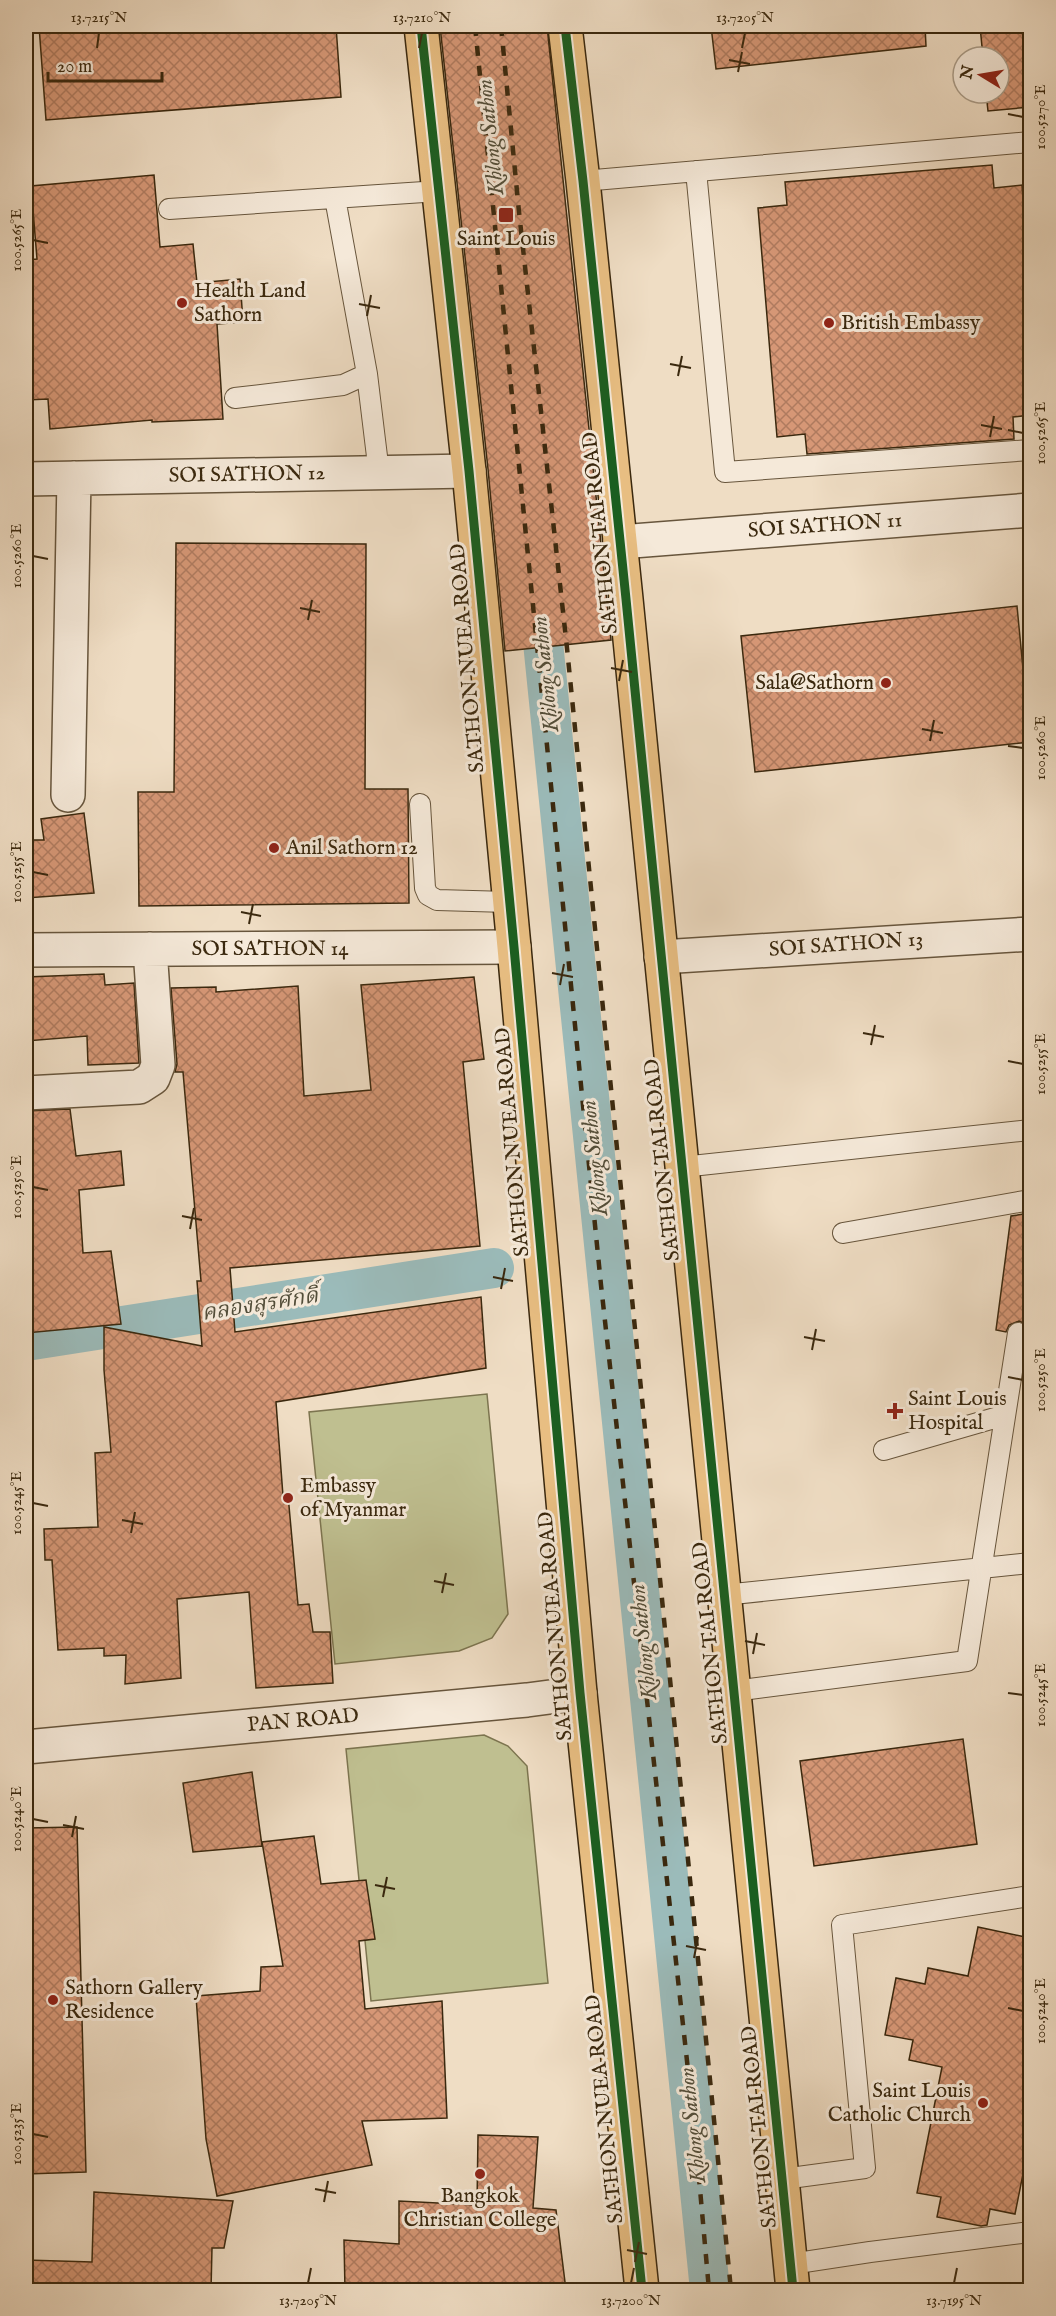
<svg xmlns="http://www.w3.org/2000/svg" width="1056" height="2316" font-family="'IM FELL English','Noto Serif Thai',serif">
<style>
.garden{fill:#bfbf90;stroke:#7c744f;stroke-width:1.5}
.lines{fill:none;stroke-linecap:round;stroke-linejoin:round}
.canal{stroke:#9bbbba;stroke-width:40}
.building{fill:url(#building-cross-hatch);stroke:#3a280e;stroke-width:1.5}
.service-casing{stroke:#67553c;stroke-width:22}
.minor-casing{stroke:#67553c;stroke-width:36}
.tertiary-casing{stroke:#67553c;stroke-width:36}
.primary-casing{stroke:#3a280e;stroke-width:36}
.service{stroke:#f5e9d9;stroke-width:20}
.minor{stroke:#f5e9d9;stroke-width:33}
.tertiary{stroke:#f5e9d9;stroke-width:33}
.primary{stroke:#e8be82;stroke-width:33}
.rail{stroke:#3a280e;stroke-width:4.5;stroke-dasharray:10 10;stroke-linecap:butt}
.cycleway-casing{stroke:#f5e9d9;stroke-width:13}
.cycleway{stroke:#1b5e20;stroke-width:9}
.ticks{fill:none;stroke:#3a280e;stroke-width:2}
.poi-dot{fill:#8f2418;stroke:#f5e9d9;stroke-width:2}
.labels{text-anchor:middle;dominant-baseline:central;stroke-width:6;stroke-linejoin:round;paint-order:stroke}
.poi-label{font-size:21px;fill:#3a280e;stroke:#f5e9d9;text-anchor:start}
.street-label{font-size:21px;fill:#3a280e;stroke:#f5e9d9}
.water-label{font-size:22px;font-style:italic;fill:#524d39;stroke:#f5e9d9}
.neatline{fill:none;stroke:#3a280e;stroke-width:2}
.ticks-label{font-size:15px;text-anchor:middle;fill:#3a280e}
</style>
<defs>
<pattern id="building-cross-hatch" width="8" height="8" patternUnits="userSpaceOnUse" patternTransform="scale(1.5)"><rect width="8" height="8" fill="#d69776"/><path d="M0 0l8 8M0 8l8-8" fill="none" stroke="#af7b5f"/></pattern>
</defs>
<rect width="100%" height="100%" fill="#efddc4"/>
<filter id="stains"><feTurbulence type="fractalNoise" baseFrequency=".00333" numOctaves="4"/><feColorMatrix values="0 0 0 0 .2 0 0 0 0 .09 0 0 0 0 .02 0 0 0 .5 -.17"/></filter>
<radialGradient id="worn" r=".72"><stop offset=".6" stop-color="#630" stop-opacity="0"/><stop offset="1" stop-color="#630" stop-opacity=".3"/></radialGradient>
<path class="garden" d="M487 1394 508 1614 492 1638 459 1651 335 1664 309 1412Z
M484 1735 508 1746 527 1766 548 1983 371 2001 346 1749Z"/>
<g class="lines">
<path class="canal" d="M538 593 710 2290
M26 1341 494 1268"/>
</g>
<path class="building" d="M39 26H336L341 97 46 120Z
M440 26H547L611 640 505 651 488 469Z
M711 26H925L926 46 716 69Z
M980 26H1030V107L988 111 986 93H999V57H983Z
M992 165 994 188 1022 185 1030 284V415L1013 417 1014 439 807 454 805 434 777 437 758 208 787 205 785 182Z
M154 175 160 247 193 244 197 283 240 279 243 322 217 324 223 419 152 422V420L50 429 48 399 26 400V260L37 259 31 186Z
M176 543 366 544 365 789H408L409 903 139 906 138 792H174Z
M1017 606 1030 742 755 772 741 636Z
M84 813 94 893 26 898V840H44L41 819Z
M104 974 105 985 134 983 139 1063 88 1065 87 1036 26 1041V977Z
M474 977 484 1059 463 1062 480 1246 230 1268 235 1332 481 1297 486 1368 276 1402 283 1496 288 1495 298 1605 309 1604 313 1632H330L333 1683 256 1688 249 1592 177 1599 181 1678 125 1684 126 1655 104 1656V1648L58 1650 52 1560H45L44 1529 98 1527 95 1453 111 1452 104 1370V1327L202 1346 197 1281H201L183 1072H175L177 1064 171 988 216 987V992L298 986 304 1096 371 1090 361 985Z
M70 1109 76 1156 121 1151 124 1185 79 1190 83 1253 111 1251 121 1324 26 1333V1111Z
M1030 1213V1335L1026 1324 1019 1321 1009 1325 1006 1332 996 1330 1011 1216Z
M963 1739 977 1844 814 1866 800 1761Z
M252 1772 262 1846 193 1852 183 1783Z
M77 1827 86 2172 26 2174V1828Z
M314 1836 321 1884 366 1880 375 1939 359 1941 365 2009 442 2001 447 2118 362 2121 372 2165 217 2196 206 2139 196 1996 260 1991 261 1967 283 1966 262 1842Z
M978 1927 1030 1938V2139L1015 2214 990 2209 987 2225 981 2226 937 2217 941 2197 917 2193 942 2067 909 2060 913 2040 885 2035 896 1978 925 1984 928 1968 968 1976Z
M478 2135 538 2137 533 2208 556 2210 566 2290H345L344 2240 399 2244V2201L477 2205Z
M94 2192 233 2201 224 2248H212L211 2290H26V2260L92 2262Z"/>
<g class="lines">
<defs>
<path id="service" d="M696 171 725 472 1030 450
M583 181 1030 142
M169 209 439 191
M367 374 379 473
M235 398 343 385 367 374 335 198
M420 804 425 888 428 895 437 900 508 902
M682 1167 1030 1130
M843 1233 1030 1200
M884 1450 1005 1415
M724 1595 1030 1563
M734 1691 967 1661 1018 1333
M783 2179 865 2168 842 1925 1030 1896
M791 2264 870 2252 1030 2232"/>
<path id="minor" d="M26 479 469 471
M68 795 74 478
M26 950 514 947
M661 957 1030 934
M26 1093 139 1087 153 1078 158 1065 150 949"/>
<path id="tertiary" d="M620 542 1030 510
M26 1747 527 1700 580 1693"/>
<path id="primary" d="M421 26 469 471 514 947 580 1693 642 2290
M565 26 583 181 626 599 793 2290"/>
</defs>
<use href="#service" class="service-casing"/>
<use href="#minor" class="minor-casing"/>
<use href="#tertiary" class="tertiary-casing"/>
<use href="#primary" class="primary-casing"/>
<use href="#service" class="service"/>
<use href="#minor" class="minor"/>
<use href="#tertiary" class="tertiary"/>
<use href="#primary" class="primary"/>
<path class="rail" d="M475 26 601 1285 695 2133 709 2290
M501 26 519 212 567 648 731 2290"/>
<defs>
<path id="cycleway" d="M421 26 469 471 514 947 580 1693 642 2290
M565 26 583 181 626 599 793 2290"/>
</defs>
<use href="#cycleway" class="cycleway-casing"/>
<use href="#cycleway" class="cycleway"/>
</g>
<path class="ticks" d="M97 48 99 33M419 48 422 33M742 48 745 33M729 60 750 64M738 72 742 52M1008 114 1023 117M33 240 48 243M359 304 380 308M367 316 371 295M670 364 691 368M678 376 682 356M981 425 1002 429M1008 430 1023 433M990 437 994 416M33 556 48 559M300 608 320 612M308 620 312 600M611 668 632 672M619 681 623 660M922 729 943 733M930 741 934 720M1008 746 1023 748M33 872 48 875M241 912 261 916M249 924 253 904M552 973 573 977M560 985 564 964M863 1033 884 1037M871 1045 875 1025M1008 1061 1023 1064M33 1187 48 1190M182 1216 202 1220M190 1229 194 1208M493 1277 513 1281M501 1289 505 1268M804 1337 825 1341M812 1350 816 1329M1008 1377 1023 1380M33 1503 48 1506M122 1520 143 1524M131 1533 135 1512M434 1581 454 1585M442 1593 446 1573M745 1641 765 1645M753 1654 757 1633M1008 1693 1023 1695M33 1819 48 1822M63 1825 84 1829M72 1837 76 1816M375 1885 395 1889M383 1897 387 1877M686 1946 706 1950M694 1958 698 1937M1008 2008 1023 2011M33 2134 48 2137M315 2189 336 2193M324 2202 328 2181M627 2250 647 2254M635 2262 639 2242M308 2283 311 2268M631 2283 634 2268M954 2283 957 2268"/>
<g class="poi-dot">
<rect x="498" y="207" width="16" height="16" rx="3"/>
<circle cx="182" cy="303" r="6"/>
<circle cx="829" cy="323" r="6"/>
<circle cx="886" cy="683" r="6"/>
<circle cx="274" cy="848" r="6"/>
<path d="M892 1402h6v6h6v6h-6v6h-6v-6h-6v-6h6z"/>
<circle cx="288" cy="1498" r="6"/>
<circle cx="53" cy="2000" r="6"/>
<circle cx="983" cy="2103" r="6"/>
<circle cx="480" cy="2174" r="6"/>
</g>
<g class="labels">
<g class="poi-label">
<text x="506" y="239" text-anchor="middle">Saint Louis</text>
<text x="194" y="291">Health Land<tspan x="194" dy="24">Sathorn</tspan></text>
<text x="841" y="323">British Embassy</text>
<text x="874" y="683" text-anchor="end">Sala@Sathorn</text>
<text x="286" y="848">Anil Sathorn 12</text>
<text x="908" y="1399">Saint Louis<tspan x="908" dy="24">Hospital</tspan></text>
<text x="300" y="1486">Embassy<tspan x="300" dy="24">of Myanmar</tspan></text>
<text x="65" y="1988">Sathorn Gallery<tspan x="65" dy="24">Residence</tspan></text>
<text x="971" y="2091" text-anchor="end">Saint Louis<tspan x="971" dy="24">Catholic Church</tspan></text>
<text x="480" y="2196" text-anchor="middle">Bangkok<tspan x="480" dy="24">Christian College</tspan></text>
</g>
<g class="street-label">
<text transform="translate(247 475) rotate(-1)">SOI SATHON 12</text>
<text transform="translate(825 526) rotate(-4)">SOI SATHON 11</text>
<text transform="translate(601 533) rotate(-96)">SATHON TAI ROAD</text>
<text transform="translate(468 658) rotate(-95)">SATHON NUEA ROAD</text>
<text transform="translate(846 945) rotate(-4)">SOI SATHON 13</text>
<text x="270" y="949">SOI SATHON 14</text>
<text transform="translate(513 1142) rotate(-95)">SATHON NUEA ROAD</text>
<text transform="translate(663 1160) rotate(-96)">SATHON TAI ROAD</text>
<text transform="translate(556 1626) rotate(-95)">SATHON NUEA ROAD</text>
<text transform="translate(711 1643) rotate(-96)">SATHON TAI ROAD</text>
<text transform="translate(303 1721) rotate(-5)">PAN ROAD</text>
<text transform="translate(605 2109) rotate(-96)">SATHON NUEA ROAD</text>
<text transform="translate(760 2127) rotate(-96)">SATHON TAI ROAD</text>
</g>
<g class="water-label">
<text transform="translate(491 137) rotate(-96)">Khlong Sathon</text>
<text transform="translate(546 674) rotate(-96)">Khlong Sathon</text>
<text transform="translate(595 1158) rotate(-96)">Khlong Sathon</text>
<text transform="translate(260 1305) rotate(-9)">คลองสุรศักดิ์</text>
<text transform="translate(644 1642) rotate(-96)">Khlong Sathon</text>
<text transform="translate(693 2125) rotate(-96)">Khlong Sathon</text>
</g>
</g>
<rect width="1056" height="2316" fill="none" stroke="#efddc4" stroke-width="66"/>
<g transform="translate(981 75) rotate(281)"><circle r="28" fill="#f5e9d9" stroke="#aa9c88" stroke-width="1.5"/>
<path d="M0-4.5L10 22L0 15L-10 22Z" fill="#8f2418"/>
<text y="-9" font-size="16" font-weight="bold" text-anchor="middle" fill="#3a280e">N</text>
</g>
<path d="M48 72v9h114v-9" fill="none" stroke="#3a280e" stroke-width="3"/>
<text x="57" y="72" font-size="18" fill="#3a280e" stroke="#f5e9d9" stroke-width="4.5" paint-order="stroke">20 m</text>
<rect x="33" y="33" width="990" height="2250" class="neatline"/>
<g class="ticks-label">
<text x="99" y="22">13.7215°N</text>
<text x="422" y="22">13.7210°N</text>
<text x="745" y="22">13.7205°N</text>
<text transform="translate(1040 117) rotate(-90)" y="5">100.5270°E</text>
<text transform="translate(16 240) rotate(-90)" y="5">100.5265°E</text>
<text transform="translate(1040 433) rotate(-90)" y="5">100.5265°E</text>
<text transform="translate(16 556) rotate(-90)" y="5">100.5260°E</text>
<text transform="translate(1040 748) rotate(-90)" y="5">100.5260°E</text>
<text transform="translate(16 872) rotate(-90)" y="5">100.5255°E</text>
<text transform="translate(1040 1064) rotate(-90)" y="5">100.5255°E</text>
<text transform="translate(16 1187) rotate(-90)" y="5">100.5250°E</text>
<text transform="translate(1040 1380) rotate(-90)" y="5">100.5250°E</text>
<text transform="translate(16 1503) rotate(-90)" y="5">100.5245°E</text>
<text transform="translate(1040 1695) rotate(-90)" y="5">100.5245°E</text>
<text transform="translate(16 1819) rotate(-90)" y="5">100.5240°E</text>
<text transform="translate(1040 2011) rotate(-90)" y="5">100.5240°E</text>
<text transform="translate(16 2134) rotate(-90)" y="5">100.5235°E</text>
<text x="308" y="2305">13.7205°N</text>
<text x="631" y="2305">13.7200°N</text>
<text x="954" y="2305">13.7195°N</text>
</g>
<rect width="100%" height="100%" filter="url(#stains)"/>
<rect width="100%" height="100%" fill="url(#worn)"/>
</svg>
